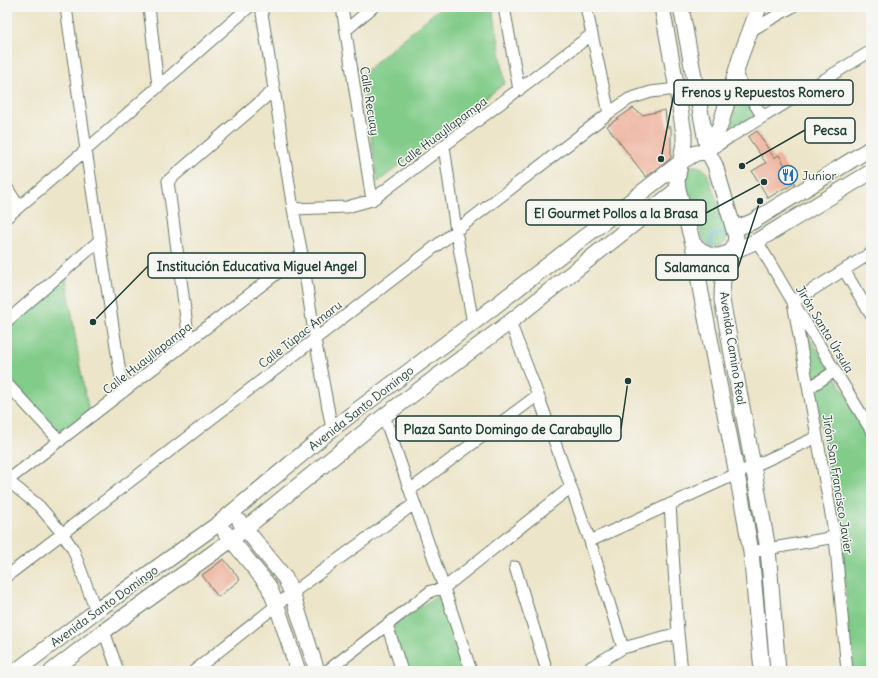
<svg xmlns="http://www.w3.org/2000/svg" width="878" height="678" font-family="Delius,sans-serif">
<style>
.green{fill:#81cc89;stroke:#50845e}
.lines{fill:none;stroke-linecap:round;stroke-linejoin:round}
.stream{stroke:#66b3e0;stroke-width:3}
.building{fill:#eeb19b}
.street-casing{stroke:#677868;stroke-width:13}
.secondary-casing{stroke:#677868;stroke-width:17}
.street{stroke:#fff;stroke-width:11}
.secondary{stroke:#fff;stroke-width:15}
.labels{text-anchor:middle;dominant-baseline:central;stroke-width:3;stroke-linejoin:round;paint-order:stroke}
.street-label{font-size:12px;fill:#1f3d34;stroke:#f6f6f2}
.poi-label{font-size:12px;fill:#1f3d34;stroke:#f6f6f2;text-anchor:start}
.leader{fill:none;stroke:#1f3d34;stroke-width:1.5}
.callout-dot{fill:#1f3d34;stroke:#f6f6f2;stroke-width:1.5}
.callout{fill:#f6f6f2;stroke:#1f3d34;stroke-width:1.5}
.callout-label{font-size:13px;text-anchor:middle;font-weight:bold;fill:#1f3d34}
</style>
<rect width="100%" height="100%" fill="#f6f6f2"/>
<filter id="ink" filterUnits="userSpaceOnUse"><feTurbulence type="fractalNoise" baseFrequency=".025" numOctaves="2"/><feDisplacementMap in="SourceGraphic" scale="8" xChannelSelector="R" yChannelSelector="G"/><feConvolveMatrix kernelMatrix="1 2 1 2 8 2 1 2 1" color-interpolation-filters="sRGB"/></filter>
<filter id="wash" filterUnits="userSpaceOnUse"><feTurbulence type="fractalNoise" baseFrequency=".012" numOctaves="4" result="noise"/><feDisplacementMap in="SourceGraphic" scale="16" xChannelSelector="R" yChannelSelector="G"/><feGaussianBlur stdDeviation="0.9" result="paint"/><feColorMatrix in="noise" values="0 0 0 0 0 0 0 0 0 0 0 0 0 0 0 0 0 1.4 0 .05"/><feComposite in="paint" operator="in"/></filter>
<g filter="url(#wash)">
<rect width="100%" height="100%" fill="#ede5c9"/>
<path class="green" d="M441 7H493L505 83 378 182 361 75Z
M737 90 755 116 732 129Z
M692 166C699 166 703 167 707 173L728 232C727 248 711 252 703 239L684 184 685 172 688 168Z
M66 276 80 367 89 412 60 434 7 377V329Z
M801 325 836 378 871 437V671H851L842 539 815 391Z
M440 594 464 671H406L392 626Z"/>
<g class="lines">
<path class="stream" d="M710 251 712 236 716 234 731 233
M707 287 709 258"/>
</g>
<g id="blocks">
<path class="building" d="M633 108 642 115 665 110 667 127H671V157L669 160 646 177 607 126Z
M757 131 774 158 779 155 795 183 786 188V187L768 198 752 171 766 163 748 137Z
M224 559 240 580 218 597 202 575Z"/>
</g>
</g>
<g filter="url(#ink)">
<use href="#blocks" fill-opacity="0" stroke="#677868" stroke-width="1"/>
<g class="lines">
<defs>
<path id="street" d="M66 7 86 150 123 392
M149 7 158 86
M261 7 293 209 302 254 315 339 332 429
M342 7 372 200
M504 7 519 90
M586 7 609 113
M346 30 373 7
M750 31 792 7
M736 75 763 117
M444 146 456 231 473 323
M709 151 730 137 871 51
M7 188 19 207
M293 209 347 207 372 200 591 35
M7 217 86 150 249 7
M757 241 793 302 871 430
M844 270 871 315
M7 321 100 240
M510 322 538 395 590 541 623 648
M189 341 168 181 274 90
M7 384 60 441
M809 388 835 371
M384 416 444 588 471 671
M7 480 39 506 62 533 73 549 96 611
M7 481 302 254
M410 490 538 395
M670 504 678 633 682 671
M590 541 817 437
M751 552 835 537
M515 567 547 671
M7 576 609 113 629 99 651 92 677 89
M387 625 402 671
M104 631 118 671
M194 671 292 593 414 504
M327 671 431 591 444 588 571 487
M584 671 623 648 678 633
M847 671 835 537 793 302 871 253"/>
<path id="secondary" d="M662 7 677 89 684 134V143L677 181 678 189 693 244 701 293 737 474 751 552 762 671
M681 7 708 152 715 165 736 237C735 248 729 257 726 268 722 278 722 290 722 300L753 466 768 549 778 671
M708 152 720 126 741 55 759 7
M734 229 752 222 871 148
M693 244 706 254 714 256H719L729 253 757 241 871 172
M240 522 285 578 292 593 317 671
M225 532 268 585 277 606 298 671
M16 671 96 611 218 524 332 429 473 323 681 162 696 153 708 152
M52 671 104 631 231 540 384 416 510 322 678 189"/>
</defs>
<use href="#street" class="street-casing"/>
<use href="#secondary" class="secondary-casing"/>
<use href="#street" class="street"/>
<use href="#secondary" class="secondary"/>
</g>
</g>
<defs>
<symbol id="restaurant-ring" viewBox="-11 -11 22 22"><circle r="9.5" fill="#f6f6f2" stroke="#1f6fb2" stroke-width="1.5"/><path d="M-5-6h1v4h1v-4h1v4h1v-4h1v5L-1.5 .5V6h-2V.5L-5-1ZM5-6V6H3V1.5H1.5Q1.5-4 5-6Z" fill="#1f6fb2"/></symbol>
</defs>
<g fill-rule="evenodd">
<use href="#restaurant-ring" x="777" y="164" width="22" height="22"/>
</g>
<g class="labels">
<g class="street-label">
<text transform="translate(370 101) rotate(81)">Calle Recuay</text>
<text transform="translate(442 132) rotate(-37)">Calle Huayllapampa</text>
<text transform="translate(825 329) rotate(59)">Jirón Santa Úrsula</text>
<text transform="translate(300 334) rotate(-38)">Calle Túpac Amaru</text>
<text transform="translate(733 348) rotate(81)">Avenida Camino Real</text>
<text transform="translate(147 358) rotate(-38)">Calle Huayllapampa</text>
<text transform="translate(361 408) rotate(-38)">Avenida Santo Domingo</text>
<text transform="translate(838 484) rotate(81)">Jirón San Francisco Javier</text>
<text transform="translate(104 606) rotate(-36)">Avenida Santo Domingo</text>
</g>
<g class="poi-label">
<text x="802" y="175">Junior</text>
</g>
</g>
<path class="leader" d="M661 159L674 93M742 166L805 130M764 182L706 213M93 322L148 266M760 201L738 268M628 381L621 429"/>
<g class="callout-dot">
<circle cx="661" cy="159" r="4"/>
<circle cx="742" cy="166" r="4"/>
<circle cx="764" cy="182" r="4"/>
<circle cx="93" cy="322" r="4"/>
<circle cx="760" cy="201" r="4"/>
<circle cx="628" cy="381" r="4"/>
</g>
<g class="callout">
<rect x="674" y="80" width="179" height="25" rx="4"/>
<rect x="805" y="118" width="50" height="25" rx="4"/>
<rect x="526" y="200" width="180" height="25" rx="4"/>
<rect x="148" y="253" width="217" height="25" rx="4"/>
<rect x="656" y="255" width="82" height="25" rx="4"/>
<rect x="396" y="416" width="225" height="25" rx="4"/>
</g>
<g class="callout-label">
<text x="763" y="97">Frenos y Repuestos Romero</text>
<text x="830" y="135">Pecsa</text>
<text x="616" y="218">El Gourmet Pollos a la Brasa</text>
<text x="257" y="271">Institución Educativa Miguel Angel</text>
<text x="697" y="272">Salamanca</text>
<text x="508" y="434">Plaza Santo Domingo de Carabayllo</text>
</g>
<rect width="878" height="678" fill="none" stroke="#f6f6f2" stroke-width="24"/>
</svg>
